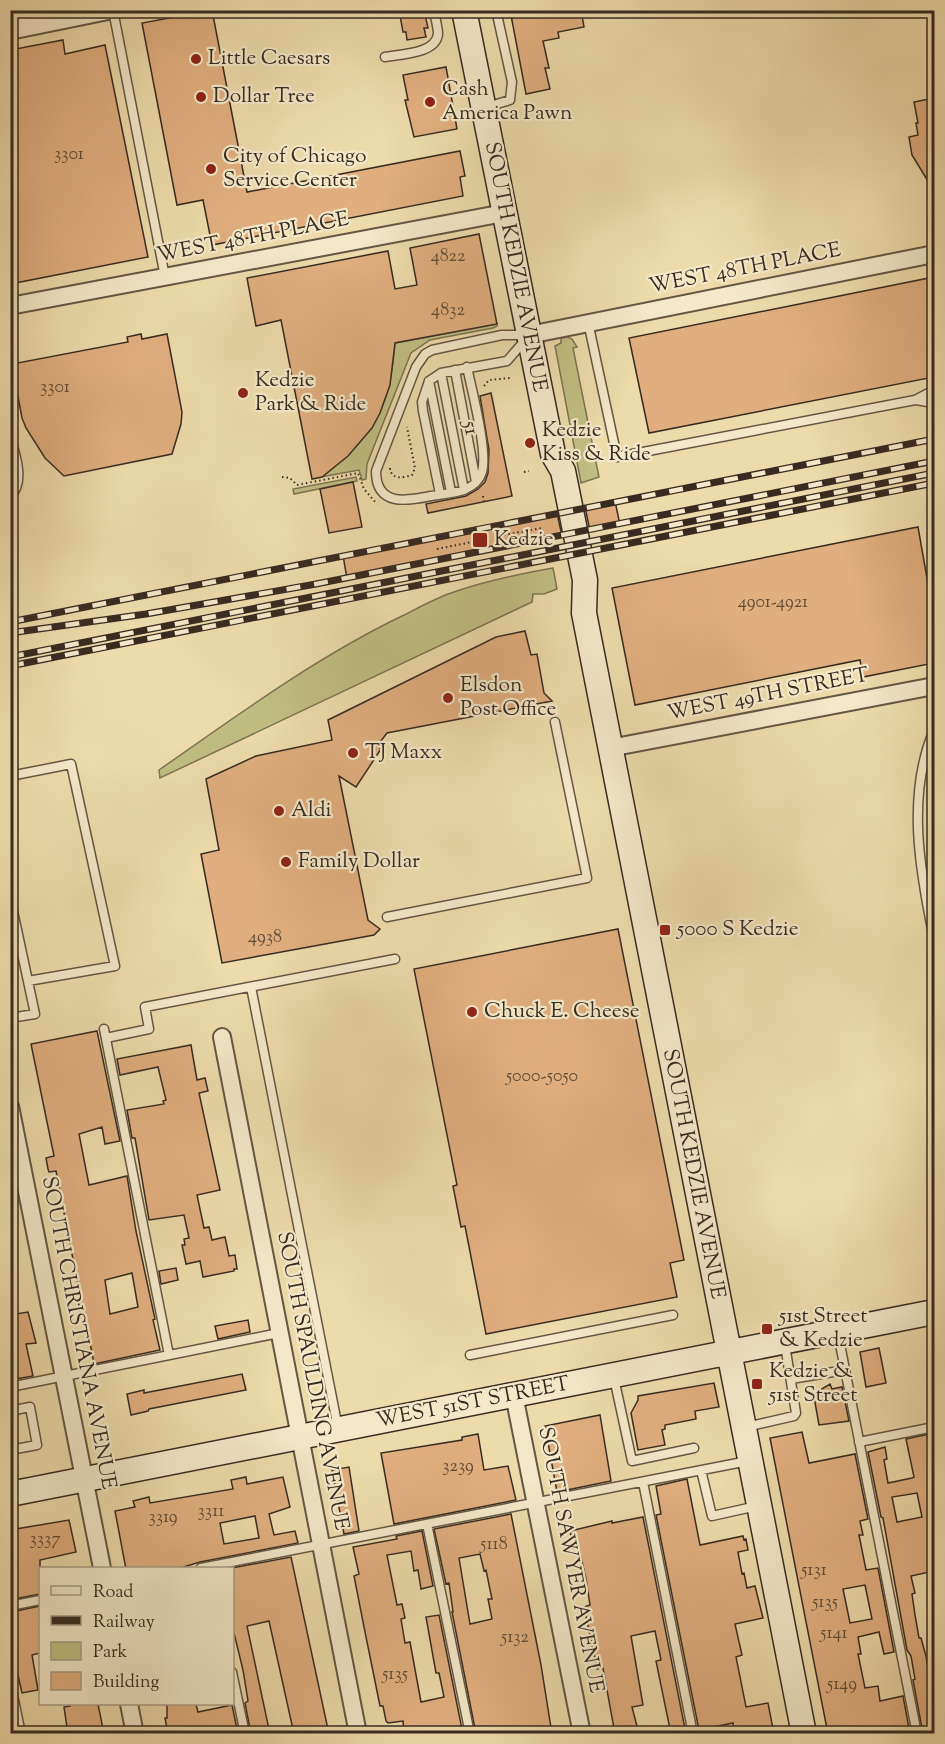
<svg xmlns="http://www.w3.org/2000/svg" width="945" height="1744" font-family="'Sorts Mill Goudy',serif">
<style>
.green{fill:#c0be83;stroke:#7c7452;stroke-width:1.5}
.building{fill:#e0ae7f;stroke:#372b21;stroke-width:1.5;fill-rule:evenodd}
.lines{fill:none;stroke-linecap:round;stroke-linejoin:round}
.lane-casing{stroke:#645744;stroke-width:11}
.street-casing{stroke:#645744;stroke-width:20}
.secondary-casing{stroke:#372b21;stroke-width:27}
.path{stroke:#372b21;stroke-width:2;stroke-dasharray:1.5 3;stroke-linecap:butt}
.lane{stroke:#f3e8c8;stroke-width:8}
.street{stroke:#f3e8c8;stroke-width:16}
.secondary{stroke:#f3e8c8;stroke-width:24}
.rail-casing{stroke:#372b21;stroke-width:7}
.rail{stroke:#f3e8c8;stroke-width:4.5;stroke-dasharray:14;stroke-linecap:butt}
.poi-dot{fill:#8f2418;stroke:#f3e8c8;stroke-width:2}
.labels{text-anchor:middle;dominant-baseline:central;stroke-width:4.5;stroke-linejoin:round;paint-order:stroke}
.number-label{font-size:18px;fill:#614c38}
.poi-label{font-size:21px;fill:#372b21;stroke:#f3e8c8;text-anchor:start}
.street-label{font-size:21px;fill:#372b21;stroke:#f3e8c8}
</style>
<rect width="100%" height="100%" fill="#eddbab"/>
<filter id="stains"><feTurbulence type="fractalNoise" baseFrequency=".00333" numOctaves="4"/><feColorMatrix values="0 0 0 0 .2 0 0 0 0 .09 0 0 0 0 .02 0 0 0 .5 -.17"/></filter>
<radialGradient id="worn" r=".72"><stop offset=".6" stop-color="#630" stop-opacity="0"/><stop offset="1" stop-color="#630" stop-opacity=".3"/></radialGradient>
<path class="green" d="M497 324V326L493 328 430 340 411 353 367 464 366 479 362 480 359 470 321 477C374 435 390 410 395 343Z
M567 337 572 339 577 347 573 348 599 477 581 483 555 346 561 343V338Z
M356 477 357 481 294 494 293 489Z
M553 568 557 589 544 594H533L532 602 160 778 159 770C238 715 315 658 402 616 418 608 434 599 451 593 484 581 519 574 553 568Z"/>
<path class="building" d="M212 10 247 192 460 151 465 176 460 177 463 196 212 245 203 200 177 205 142 23Z
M399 10H424L428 28H424L426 37 407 40 406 32H403Z
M510 10H581L584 27 558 32 559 38 543 41 549 68H545L550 89 526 94Z
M63 40 65 54 105 45 148 257 10 284V50Z
M446 67 457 129 414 137 405 100H408L403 75Z
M934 98V191L912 155 909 137 918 135 916 123H918L914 102Z
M479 234 497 324 395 343 390 385 380 413 372 428 348 456 322 477 312 479 281 320 256 326 247 278 388 251 395 289 417 285 410 248Z
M934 277V377L649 433 629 338Z
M141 334 142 339 167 334 182 412 181 424 172 454 64 476 45 458 26 428 22 418 12 364 128 342 127 337Z
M491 393 512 496 428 513 426 504 466 496 478 489 485 482 488 473 489 450 480 396Z
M353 482 362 527 329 533 320 489Z
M615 501 620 525 590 531 585 507Z
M557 513 562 536 347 579 343 555Z
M918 527 934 618V663L863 677 860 660 635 705 612 588Z
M525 631 531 655 537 654 544 693 552 701 387 733 377 746 381 749 356 787 339 776 368 920 380 929 374 935 222 963 201 854 219 850 206 779 256 756 332 740 328 720 496 637Z
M618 929 684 1260 670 1263 677 1297 486 1334 465 1226 461 1227 453 1186 457 1185 414 969Z
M97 1031 120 1141 105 1144 102 1127 79 1134 89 1185 127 1176 136 1231 155 1319 153 1320 160 1350 94 1364 85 1316 81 1315 78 1301H81L56 1171 49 1172 48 1169 46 1158 54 1156 31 1044ZM132 1273 138 1307 110 1314 105 1280Z
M191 1045 197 1080 205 1078 208 1091 199 1093 220 1190 197 1195 204 1228 209 1227 212 1240 225 1237 229 1256 235 1255 237 1269H234V1271L203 1277 200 1261 186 1264 182 1245H185L184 1239 189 1238 184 1215 149 1220 135 1138H132L127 1110 164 1104 163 1101 166 1100 158 1067 120 1075 117 1059Z
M176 1268 178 1280 161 1284 159 1271Z
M28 1312 36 1343 26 1344 33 1376 10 1380V1315Z
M248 1320 250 1332 218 1339 215 1326Z
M879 1348 886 1383 866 1387 860 1352Z
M242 1374 246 1390 149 1409 148 1411 131 1415 127 1394 144 1390V1393Z
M714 1383 719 1407 695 1411 696 1419 665 1425V1429L662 1430 665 1445 638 1450 631 1413 638 1400V1396Z
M830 1384 832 1389 842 1387 849 1421 819 1425 814 1397 815 1393Z
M600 1415 611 1481 557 1492 545 1426Z
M802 1432 809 1463 855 1454 868 1519 860 1521 863 1535H859L866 1570 878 1568 894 1652 884 1654 879 1632 858 1637 861 1654H858L865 1688 878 1686 880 1701 903 1696 910 1734H828L770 1438ZM865 1585 872 1619 850 1623 843 1589Z
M934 1433V1571L911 1576 915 1593 912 1594 915 1615 919 1638H921L926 1656 934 1707V1734H923L913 1680 915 1679 911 1656 907 1650 883 1518 881 1517 868 1452 885 1447 887 1459 884 1460 888 1483 912 1478 914 1477 906 1439ZM917 1493 922 1517 897 1522 892 1497Z
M478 1434 484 1470 508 1466 516 1500 394 1524 381 1453 462 1440V1437Z
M349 1467 359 1531 344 1534 332 1470Z
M246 1477 247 1484 283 1477 290 1507 269 1514 274 1535 295 1531 298 1543 200 1562 177 1569H126L115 1511 135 1507 133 1501 149 1497 150 1503 233 1489 231 1480ZM255 1516 259 1538 224 1544 220 1523Z
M687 1479 700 1545 743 1536 744 1540 746 1539 748 1550 738 1552 742 1574 744 1573 747 1588 755 1586 763 1618 735 1624 742 1655 736 1657 746 1707 768 1703 774 1734H734L733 1723 699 1730 656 1515 661 1514 656 1486Z
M511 1514 541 1665 552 1734H514V1729L490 1734H476L452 1612H453L449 1583 446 1584 434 1529ZM480 1554 484 1571 486 1570 492 1599H488L492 1619 470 1624 459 1558Z
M643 1517 686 1734H671L656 1661 661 1660 655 1631 631 1636 643 1705 632 1707 639 1734H615L603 1668 597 1669 584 1607 590 1605 586 1579 578 1544 573 1546 570 1531 612 1521V1523Z
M69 1520 76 1552 40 1560V1594L14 1599 10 1582V1530Z
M422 1531 433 1586 421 1589 418 1570 414 1571 411 1551 387 1555 397 1605 402 1604 405 1618 401 1619 405 1643 410 1642 421 1702 444 1697 439 1673H436L426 1617 439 1615 463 1734H404L403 1721 388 1723 386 1721 383 1706H380L364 1627 354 1576 359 1574 353 1547 397 1539 396 1536Z
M291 1557 329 1734H294L269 1621 247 1626 270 1734H251L245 1703 248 1701 243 1670 232 1625V1568Z
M40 1606V1653L32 1655 38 1690 22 1693 10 1640V1615L16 1614V1611Z
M69 1704H98L104 1734H68L64 1707 70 1706Z
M167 1704H196L198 1712 232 1705 238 1734H168L165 1718H167Z"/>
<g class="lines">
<defs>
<path id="lane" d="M113 10 165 277
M385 57C400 54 436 54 438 34 438 27 435 18 434 10
M487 107 510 100 512 82 496 10
M588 322 617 457 915 400 934 390
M467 367C472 391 488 451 482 472 476 493 449 493 431 496 407 501 376 507 376 471L416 367 425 354 432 350 502 335H528
M455 370 476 482
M441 373 464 490
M429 381 422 402 423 411 440 494
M429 381 441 373 507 361 527 338
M429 381 451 492
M916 400 934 403
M10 435C15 454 26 482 10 497
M934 730C906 795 920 872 934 939
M10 776 71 764 115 966 28 981
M10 897 35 1014 10 1018
M387 917 587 878 555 722
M251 987 338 1428
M104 1029 169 1355
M106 1038 149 1029 145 1007 395 959
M838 1334 917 1734
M470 1355 673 1315
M614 1378 632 1461 694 1448
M791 1379 833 1372
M10 1387 279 1333
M10 1411 30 1407 37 1445 10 1450
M746 1427 794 1416 796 1413 785 1345
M859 1442 934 1427
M701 1470 712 1516 757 1506
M643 1482 693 1734
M427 1524 470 1734
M201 1568 748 1461
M10 1606 40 1600
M232 1672 245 1734
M10 1680 21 1734"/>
<path id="street" d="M20 10 24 28
M10 31 113 10
M10 306 504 213
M529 335 934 254
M610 748 934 686
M222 1037 358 1734
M10 1106 102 1568
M514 1395 582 1734
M129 1704 135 1734"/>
<path id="secondary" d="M464 10 553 454 563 471 585 580 584 613 804 1734
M10 1494 934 1312"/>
</defs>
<use href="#lane" class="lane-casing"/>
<use href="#street" class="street-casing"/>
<use href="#secondary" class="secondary-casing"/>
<path class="path" d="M484 386 489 380 510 378
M390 468C391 480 403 478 412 475L415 468 407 427
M524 472 529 471
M282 477 290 478 297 485 358 473 364 489 377 504
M483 496 484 502
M504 535 542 528
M437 549 477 541"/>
<use href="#lane" class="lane"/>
<use href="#street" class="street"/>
<use href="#secondary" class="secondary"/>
<defs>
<path id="rail" d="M10 622 934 439
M10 633 146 614 316 584 934 461
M10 657 934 473
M10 666 934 483"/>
</defs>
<use href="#rail" class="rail-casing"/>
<use href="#rail" class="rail"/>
</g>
<g class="poi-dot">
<circle cx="196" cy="59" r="6"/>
<circle cx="201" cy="97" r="6"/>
<circle cx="430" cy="102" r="6"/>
<circle cx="211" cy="169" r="6"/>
<circle cx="243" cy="393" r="6"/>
<circle cx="530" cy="443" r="6"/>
<rect x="472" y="532" width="16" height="16" rx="3"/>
<circle cx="448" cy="698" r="6"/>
<circle cx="353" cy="753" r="6"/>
<circle cx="279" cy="811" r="6"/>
<circle cx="286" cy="862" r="6"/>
<rect x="659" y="924" width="12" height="12" rx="3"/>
<circle cx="472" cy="1012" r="6"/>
<rect x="761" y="1323" width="12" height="12" rx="3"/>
<rect x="751" y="1378" width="12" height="12" rx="3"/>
</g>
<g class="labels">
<g class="number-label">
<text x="69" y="155">3301</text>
<text x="448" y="257">4822</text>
<text x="448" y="311">4832</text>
<text x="55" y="388">3301</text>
<text x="773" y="603">4901-4921</text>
<text x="265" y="938">4938</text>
<text x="542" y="1077">5000-5050</text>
<text x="458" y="1467">3239</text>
<text x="211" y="1512">3311</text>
<text x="163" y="1518">3319</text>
<text x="45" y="1540">3337</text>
<text x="494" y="1545">5118</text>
<text x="814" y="1571">5131</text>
<text x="825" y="1603">5135</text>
<text x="834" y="1634">5141</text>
<text x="515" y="1638">5132</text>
<text x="395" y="1675">5135</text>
<text x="842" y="1685">5149</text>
</g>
<g class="poi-label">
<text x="208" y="59">Little Caesars</text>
<text x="442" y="90">Cash<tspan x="442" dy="24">America Pawn</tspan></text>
<text x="213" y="97">Dollar Tree</text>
<text x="223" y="157">City of Chicago<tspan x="223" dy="24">Service Center</tspan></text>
<text x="255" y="381">Kedzie<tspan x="255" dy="24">Park &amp; Ride</tspan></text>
<text x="542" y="431">Kedzie<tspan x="542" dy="24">Kiss &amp; Ride</tspan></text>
<text x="494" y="540">Kedzie</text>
<text x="460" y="686">Elsdon<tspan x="460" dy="24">Post Office</tspan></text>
<text x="365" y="753">TJ Maxx</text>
<text x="291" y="811">Aldi</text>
<text x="298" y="862">Family Dollar</text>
<text x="677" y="930">5000 S Kedzie</text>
<text x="484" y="1012">Chuck E. Cheese</text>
<text x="779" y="1317">51st Street<tspan x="779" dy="24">&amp; Kedzie</tspan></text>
<text x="769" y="1372">Kedzie &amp;<tspan x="769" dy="24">51st Street</tspan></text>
</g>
<g class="street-label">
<text transform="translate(253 238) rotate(-11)">WEST 48TH PLACE</text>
<text transform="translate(515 267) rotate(79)">SOUTH KEDZIE AVENUE</text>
<text transform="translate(745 269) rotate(-11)">WEST 48TH PLACE</text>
<text transform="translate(470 428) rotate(79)">51</text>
<text transform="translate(768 695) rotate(-11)">WEST 49TH STREET</text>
<text transform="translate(693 1174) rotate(79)">SOUTH KEDZIE AVENUE</text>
<text transform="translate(78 1333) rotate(79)">SOUTH CHRISTIANA AVENUE</text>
<text transform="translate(312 1381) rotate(79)">SOUTH SPAULDING AVENUE</text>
<text transform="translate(473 1403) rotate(-11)">WEST 51ST STREET</text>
<text transform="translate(570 1560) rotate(79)">SOUTH SAWYER AVENUE</text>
</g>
</g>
<rect width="945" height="1744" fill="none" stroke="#eddbab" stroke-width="36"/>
<rect x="12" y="12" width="921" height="1720" fill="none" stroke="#372b21" stroke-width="3"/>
<rect x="18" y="18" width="909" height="1708" fill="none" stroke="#372b21" stroke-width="1.5"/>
<rect x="39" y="1567" width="195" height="138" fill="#f3e8c8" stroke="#a89c85" stroke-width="1.5"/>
<rect x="51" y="1586" width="30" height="9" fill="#f3e8c8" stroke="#a89c85" stroke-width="1.5"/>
<text x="93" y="1597" font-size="18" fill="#372b21">Road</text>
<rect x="51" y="1616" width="30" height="9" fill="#372b21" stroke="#a89c85" stroke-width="1.5"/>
<text x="93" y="1627" font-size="18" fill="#372b21">Railway</text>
<rect x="51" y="1642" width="30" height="18" fill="#c0be83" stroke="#a89c85" stroke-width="1.5"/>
<text x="93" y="1657" font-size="18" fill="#372b21">Park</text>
<rect x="51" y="1672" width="30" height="18" fill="#e0ae7f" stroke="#a89c85" stroke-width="1.5"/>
<text x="93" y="1687" font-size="18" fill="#372b21">Building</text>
<rect width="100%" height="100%" filter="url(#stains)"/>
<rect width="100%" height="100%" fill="url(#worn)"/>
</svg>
